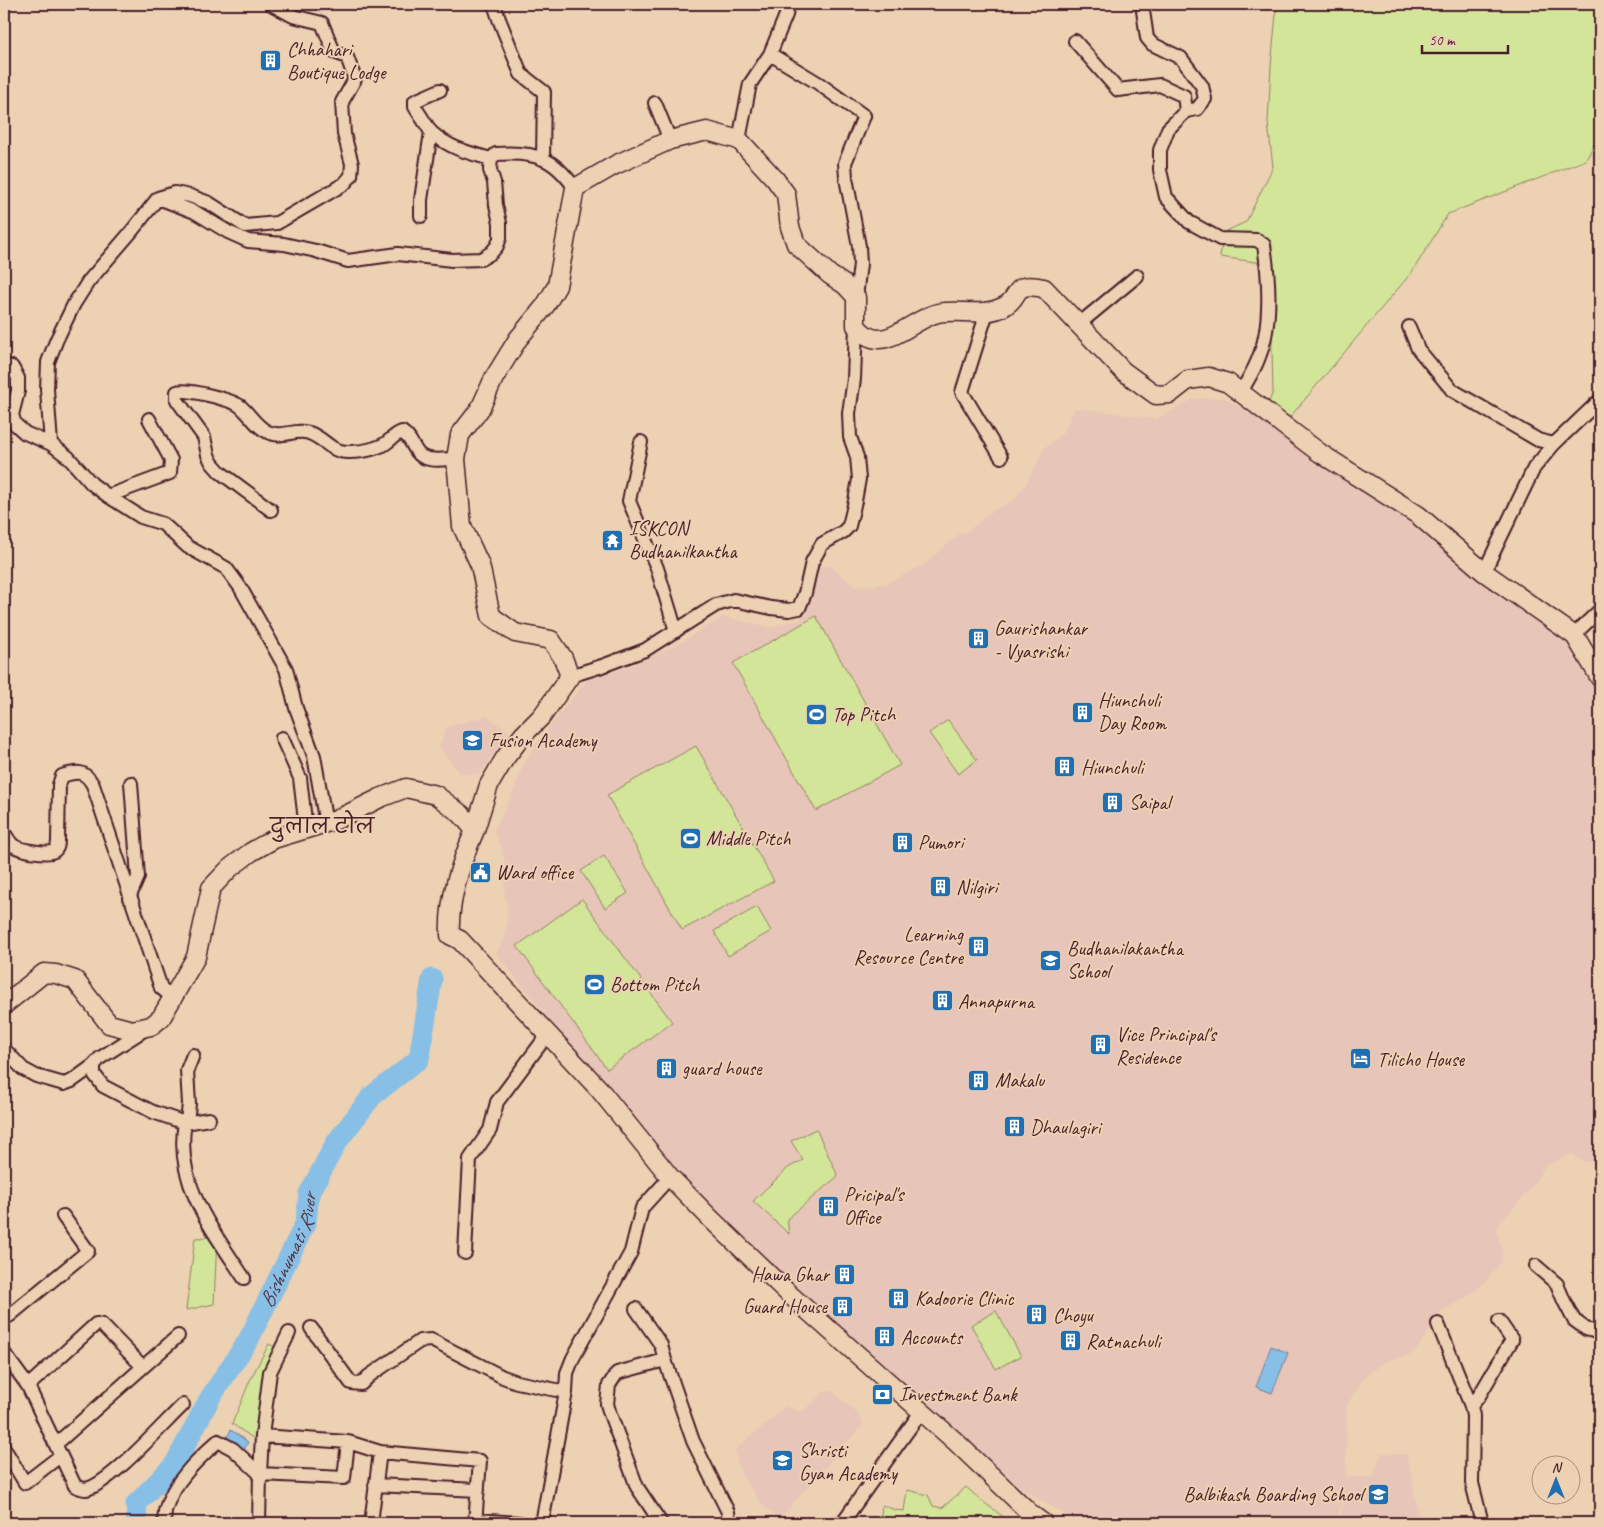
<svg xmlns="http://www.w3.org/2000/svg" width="1604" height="1527" font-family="Caveat,'Playpen Sans Deva',sans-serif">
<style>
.built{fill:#e7c5b8}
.green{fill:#d3e599;stroke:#8e8262}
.water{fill:#88bfe6;stroke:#6f7f9b}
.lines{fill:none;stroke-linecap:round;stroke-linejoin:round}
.river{stroke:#88bfe6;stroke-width:21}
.street-casing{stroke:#4a1f2b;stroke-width:16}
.secondary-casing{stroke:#4a1f2b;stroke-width:21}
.street{stroke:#ecd1b3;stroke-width:12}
.secondary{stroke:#ecd1b3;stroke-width:18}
.labels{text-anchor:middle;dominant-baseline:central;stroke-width:4;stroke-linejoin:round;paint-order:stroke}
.poi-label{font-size:20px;fill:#4a1f2b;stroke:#ecd1b3;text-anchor:start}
.neighbourhood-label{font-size:21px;fill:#4a1f2b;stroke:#ecd1b3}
.water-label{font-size:21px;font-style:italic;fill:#533747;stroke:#ecd1b3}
</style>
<rect width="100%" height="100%" fill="#ecd1b3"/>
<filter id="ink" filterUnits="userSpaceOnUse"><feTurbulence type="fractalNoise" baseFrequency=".02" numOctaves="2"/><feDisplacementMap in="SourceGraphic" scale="10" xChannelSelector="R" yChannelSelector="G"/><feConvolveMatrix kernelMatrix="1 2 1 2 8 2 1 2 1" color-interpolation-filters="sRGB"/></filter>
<g filter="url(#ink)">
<path class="built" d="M1225 398 1397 508 1582 651 1600 683V956L1598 968 1600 971V1162L1582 1161 1572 1154 1546 1165 1528 1191 1496 1228 1502 1249V1261L1487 1279 1473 1293 1439 1313 1416 1351 1409 1355 1389 1360 1367 1374 1346 1406V1477H1374L1381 1453 1407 1455 1418 1511 1416 1520 1419 1523H1340L1344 1487 1338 1519 1331 1523H1080L1021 1488 973 1445 870 1359 707 1205 615 1104 600 1080 496 953 505 939 508 909 505 894V864L502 848 494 832 513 792 525 761 538 742 587 680 631 666 680 643 723 617 773 628 781 624 800 620 822 566H831L854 587 887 584 924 565 958 535 968 531 993 511 1016 499 1028 481 1044 449 1064 432 1075 408 1157 419 1193 399Z
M487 716 509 732 480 774 460 773 439 747 447 727Z
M832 1391 854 1410 864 1423 779 1519 761 1503 740 1472 735 1450 787 1406 799 1412 807 1408 824 1392Z"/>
<path class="green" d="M1277 4H1600V133L1586 160 1448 214 1412 272 1290 417 1268 404 1273 392 1270 264 1220 257 1224 232 1246 222 1273 167 1268 123 1271 66Z
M816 616 900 765 816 811 733 663Z
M948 720 977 760 958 774 929 733Z
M696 746 774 881 682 930 607 795Z
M604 856 628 893 605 908 581 871Z
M582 899 672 1022 607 1069 517 946Z
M757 907 771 931 728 956 714 931Z
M816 1129 838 1176 787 1219 789 1234 753 1201 788 1168 803 1160 791 1141Z
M217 1237 214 1304 186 1310 195 1238Z
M996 1311 1021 1356 996 1369 971 1325Z
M269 1344 279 1349 256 1440 232 1424 251 1378Z
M966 1487C978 1499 992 1508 1006 1519L1005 1523H880L882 1505 895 1510 904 1511 907 1490 928 1495 933 1506 942 1508Z"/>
<path class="water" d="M1271 1346 1288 1353 1272 1393 1256 1387Z
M231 1430 248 1442 243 1452 226 1439Z"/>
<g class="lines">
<path class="river" id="s1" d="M137 1523 136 1504 175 1464 210 1398 249 1339 306 1222 309 1194 336 1143 372 1096 419 1059 432 979"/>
<defs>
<path id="street" d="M271 4 293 16 322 23 334 52 347 57 355 79 342 102 344 134 352 164 351 176 344 184 277 223 245 226 209 203 190 196 175 193 158 198 195 212 228 232 248 241 284 244 316 251 348 261 398 254 452 260 481 259 491 253 497 246 500 238V223L496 205 494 182 490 170 491 159 496 154C509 153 530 153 543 159 556 164 567 177 575 188
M494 4 499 19 521 74 544 92 543 159
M1142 4 1147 38 1152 44 1181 58 1202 86 1205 99 1197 109 1186 111
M1075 41 1118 90 1160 85 1184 96 1186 111 1168 129 1160 150V170L1166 197 1189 222 1220 239 1257 240 1264 245C1269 278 1272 325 1259 357 1255 369 1247 381 1241 392
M770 54 818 83 864 116 845 163 846 178 859 246 860 264 856 297
M655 103 670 140
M431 132 415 107V101L440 90
M739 140 750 84 770 54 786 15 788 4
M421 216V200L431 132C451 149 466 152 491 159
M987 312 962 392 1001 457
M1079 324 1137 276
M1409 327 1418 349 1452 390 1538 440 1554 444
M4 365 12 367 18 378V391L12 415 15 424 25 433 51 444 68 457 92 484 108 496 141 517 163 524 188 547 226 568 240 587 286 669 296 708 314 756 326 824
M641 442 629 501 657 568 676 631
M51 444 47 389 48 362 57 339 74 304 88 282 131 232 158 198
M108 496 170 473 171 460 149 419
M271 510 220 472 212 463 208 455 204 437 177 400V392C186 388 232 400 240 406 250 414 256 427 268 432 281 439 296 428 309 433 325 438 330 453 350 452 360 452 374 449 383 445 390 441 395 434 402 432 411 438 411 444 417 452 425 463 443 459 456 459
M1484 572 1534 468 1554 444 1600 400
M1575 636 1581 628 1600 610
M570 676 602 666 645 650 716 605 734 600 771 608 789 610 799 608 805 593 812 562 822 544 843 532 849 526 855 501 859 479 857 457 850 437 849 413 854 379 856 326
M282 738 300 778 306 829
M4 833C7 837 10 843 14 846 21 850 47 855 54 851 58 848 58 844 58 840L59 785 62 776C77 771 85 770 93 785L161 988 173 998
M129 898 138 877 131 783
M144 1030 100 1058 94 1065V1074L103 1086 153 1112 185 1123 209 1119
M4 1049 23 1069 36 1076 64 1084 72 1081 94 1065
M187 1122 189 1104 187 1070 193 1055
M185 1123C174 1182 213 1231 244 1278
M465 1253 470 1159 490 1130 497 1102 548 1034
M1536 1266 1557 1284 1564 1301 1574 1320 1586 1329 1600 1333
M636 1309 661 1345 665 1360
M9 1316 88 1251 63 1216
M1438 1324 1471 1406 1473 1416 1472 1483 1482 1523
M311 1328 351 1383 361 1384 369 1376 420 1341 431 1340 503 1377 517 1382 566 1392
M289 1333 270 1372 262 1436 260 1474 344 1478 348 1442
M4 1353 28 1386 75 1486C78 1487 82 1489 86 1489 109 1485 164 1423 183 1405
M28 1386 96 1324 102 1325 143 1367
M1471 1406 1479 1396 1512 1340 1499 1321
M262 1436 348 1442 380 1452 480 1461 475 1523
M56 1444 178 1336
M4 1448 25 1483 60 1456
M375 1485 478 1490
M476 1520 520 1523
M164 1523C165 1518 164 1512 166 1508 173 1482 199 1458 218 1441L233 1449 260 1474 259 1523
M371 1523 380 1452
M542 1523 566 1392 567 1373 573 1358 631 1252 642 1208 670 1177
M661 1523 637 1487 610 1414 607 1404 609 1385 617 1373 665 1360 693 1441 728 1512 729 1523
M842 1523 921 1412"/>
<path id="secondary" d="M475 830 489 785 505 758 523 735 542 716 570 676 563 658 551 640 515 633 491 616 480 565 462 526 456 459 460 435 480 409 494 378 518 339 545 306 557 286 575 188 615 165 670 140 707 131 739 140 775 179 786 194 790 227 796 244 830 275 845 285 856 297V326C862 332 868 339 878 339 898 339 919 317 938 313 960 309 983 317 1003 307 1023 297 1009 281 1044 288L1123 371 1156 395 1170 394 1188 380 1209 377 1228 383 1320 453 1418 515 1484 572 1575 636 1600 678
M4 1005 44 973 56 974 75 980 109 1024 132 1030 151 1026 161 1018 196 957 211 888 230 868 251 852 274 839 336 820 380 798 406 788 436 795 461 814 475 830C461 862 448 899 450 935L460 940 599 1089 670 1177 712 1220 789 1294 956 1442 1032 1515 1043 1523"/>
</defs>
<use href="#street" class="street-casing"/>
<use href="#secondary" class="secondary-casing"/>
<use href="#street" class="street"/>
<use href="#secondary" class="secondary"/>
</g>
</g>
<defs>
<symbol id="building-square" viewBox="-11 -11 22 22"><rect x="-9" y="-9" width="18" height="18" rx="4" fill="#1f6fb2" stroke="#ecd1b3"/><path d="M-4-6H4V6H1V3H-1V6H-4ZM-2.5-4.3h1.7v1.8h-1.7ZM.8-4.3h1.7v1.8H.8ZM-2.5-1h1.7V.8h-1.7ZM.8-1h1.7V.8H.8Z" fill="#fff"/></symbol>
<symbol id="temple-square" viewBox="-11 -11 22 22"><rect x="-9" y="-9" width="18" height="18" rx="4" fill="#1f6fb2" stroke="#ecd1b3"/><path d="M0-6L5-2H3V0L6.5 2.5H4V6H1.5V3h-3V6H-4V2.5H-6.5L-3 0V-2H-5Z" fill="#fff"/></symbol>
<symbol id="stadium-square" viewBox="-11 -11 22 22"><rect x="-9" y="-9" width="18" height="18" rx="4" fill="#1f6fb2" stroke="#ecd1b3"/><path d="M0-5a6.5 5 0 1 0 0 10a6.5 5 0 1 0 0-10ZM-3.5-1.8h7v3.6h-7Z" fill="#fff"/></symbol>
<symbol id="school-square" viewBox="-11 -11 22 22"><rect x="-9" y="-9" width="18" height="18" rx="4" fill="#1f6fb2" stroke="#ecd1b3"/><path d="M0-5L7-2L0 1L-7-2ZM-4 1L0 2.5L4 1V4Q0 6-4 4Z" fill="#fff"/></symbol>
<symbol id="civic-square" viewBox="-11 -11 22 22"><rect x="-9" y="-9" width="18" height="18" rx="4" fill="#1f6fb2" stroke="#ecd1b3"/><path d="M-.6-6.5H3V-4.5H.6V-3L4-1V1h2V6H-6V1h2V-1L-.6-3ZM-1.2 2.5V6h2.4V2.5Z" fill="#fff"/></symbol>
<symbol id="hotel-square" viewBox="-11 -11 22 22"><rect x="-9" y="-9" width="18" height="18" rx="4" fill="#1f6fb2" stroke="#ecd1b3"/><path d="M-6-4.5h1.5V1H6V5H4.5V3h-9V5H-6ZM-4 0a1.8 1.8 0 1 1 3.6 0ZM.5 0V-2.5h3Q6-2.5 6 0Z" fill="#fff"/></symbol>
<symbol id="bank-square" viewBox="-11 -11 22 22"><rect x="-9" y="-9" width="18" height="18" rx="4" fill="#1f6fb2" stroke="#ecd1b3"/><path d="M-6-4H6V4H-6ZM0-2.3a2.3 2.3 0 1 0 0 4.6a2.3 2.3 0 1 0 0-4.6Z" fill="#fff"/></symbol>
</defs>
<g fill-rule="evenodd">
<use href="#building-square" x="258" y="48" width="25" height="25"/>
<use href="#temple-square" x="600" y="528" width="25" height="25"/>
<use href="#building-square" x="966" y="626" width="25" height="25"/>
<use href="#building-square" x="1070" y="700" width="25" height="25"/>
<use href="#stadium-square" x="804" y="702" width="25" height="25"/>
<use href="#school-square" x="460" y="728" width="25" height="25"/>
<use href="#building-square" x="1052" y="754" width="25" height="25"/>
<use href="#building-square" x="1100" y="790" width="25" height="25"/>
<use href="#stadium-square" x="678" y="826" width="25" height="25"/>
<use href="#building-square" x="890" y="830" width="25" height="25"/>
<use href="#civic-square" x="468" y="860" width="25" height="25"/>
<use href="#building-square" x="928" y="874" width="25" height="25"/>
<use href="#building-square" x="966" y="934" width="25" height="25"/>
<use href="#school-square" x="1038" y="948" width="25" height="25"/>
<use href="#stadium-square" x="582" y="972" width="25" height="25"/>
<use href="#building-square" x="930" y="988" width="25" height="25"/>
<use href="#building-square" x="1088" y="1032" width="25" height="25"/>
<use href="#hotel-square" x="1348" y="1046" width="25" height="25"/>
<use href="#building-square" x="654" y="1056" width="25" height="25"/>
<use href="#building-square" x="966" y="1068" width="25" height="25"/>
<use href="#building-square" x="1002" y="1114" width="25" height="25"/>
<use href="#building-square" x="816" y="1194" width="25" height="25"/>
<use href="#building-square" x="832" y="1262" width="25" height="25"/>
<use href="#building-square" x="886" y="1286" width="25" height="25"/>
<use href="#building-square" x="830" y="1294" width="25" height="25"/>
<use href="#building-square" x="1024" y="1302" width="25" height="25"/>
<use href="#building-square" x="872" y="1324" width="25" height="25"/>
<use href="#building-square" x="1058" y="1328" width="25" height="25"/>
<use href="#bank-square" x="870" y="1382" width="25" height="25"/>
<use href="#school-square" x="770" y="1448" width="25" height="25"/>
<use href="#school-square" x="1366" y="1482" width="25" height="25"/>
</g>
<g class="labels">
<g class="poi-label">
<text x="287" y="49">Chhahari<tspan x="287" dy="23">Boutique Lodge</tspan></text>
<text x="629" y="528">ISKCON<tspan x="629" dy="23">Budhanilkantha</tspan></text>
<text x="994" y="628">Gaurishankar<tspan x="994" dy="23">- Vyasrishi</tspan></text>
<text x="1098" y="700">Hiunchuli<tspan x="1098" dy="23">Day Room</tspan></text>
<text x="832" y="714">Top Pitch</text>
<text x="489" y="740">Fusion Academy</text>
<text x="1081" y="767">Hiunchuli</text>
<text x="1129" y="802">Saipal</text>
<text x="706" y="838">Middle Pitch</text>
<text x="918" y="842">Pumori</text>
<text x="496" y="872">Ward office</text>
<text x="956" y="887">Nilgiri</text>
<text x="963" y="934" text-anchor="end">Learning<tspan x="963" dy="23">Resource Centre</tspan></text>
<text x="1067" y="948">Budhanilakantha<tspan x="1067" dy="23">School</tspan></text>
<text x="610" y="984">Bottom Pitch</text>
<text x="958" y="1001">Annapurna</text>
<text x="1116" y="1034">Vice Principal's<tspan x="1116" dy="23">Residence</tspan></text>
<text x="1377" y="1059">Tilicho House</text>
<text x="682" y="1068">guard house</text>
<text x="995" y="1080">Makalu</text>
<text x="1030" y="1127">Dhaulagiri</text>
<text x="844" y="1194">Pricipal's<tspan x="844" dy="23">Office</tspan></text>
<text x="829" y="1274" text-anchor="end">Hawa Ghar</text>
<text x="915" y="1298">Kadoorie Clinic</text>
<text x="827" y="1306" text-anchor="end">Guard House</text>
<text x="1053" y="1315">Choyu</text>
<text x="901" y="1337">Accounts</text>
<text x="1086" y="1341">Ratnachuli</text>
<text x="899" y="1394">Investment Bank</text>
<text x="799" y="1450">Shristi<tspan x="799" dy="23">Gyan Academy</tspan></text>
<text x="1363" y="1494" text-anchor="end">Balbikash Boarding School</text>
</g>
<g class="neighbourhood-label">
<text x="322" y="826">दुलाल टोल</text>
</g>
<g class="water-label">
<text stroke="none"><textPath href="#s1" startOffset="318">Bishnumati River</textPath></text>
</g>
</g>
<rect width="1604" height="1527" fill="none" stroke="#ecd1b3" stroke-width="20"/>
<rect x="10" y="10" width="1584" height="1507" fill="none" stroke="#4a1f2b" stroke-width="2" filter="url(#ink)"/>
<g transform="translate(1556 1480)"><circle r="24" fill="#ecd1b3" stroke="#ab8a7d"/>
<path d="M0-4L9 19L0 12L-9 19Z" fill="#1f6fb2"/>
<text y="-8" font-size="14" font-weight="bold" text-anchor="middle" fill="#4a1f2b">N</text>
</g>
<path d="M1422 45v8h86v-8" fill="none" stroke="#4a1f2b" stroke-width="2.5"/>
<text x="1429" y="45" font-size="15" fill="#4a1f2b" stroke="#ecd1b3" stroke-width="4" paint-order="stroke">50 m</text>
</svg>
